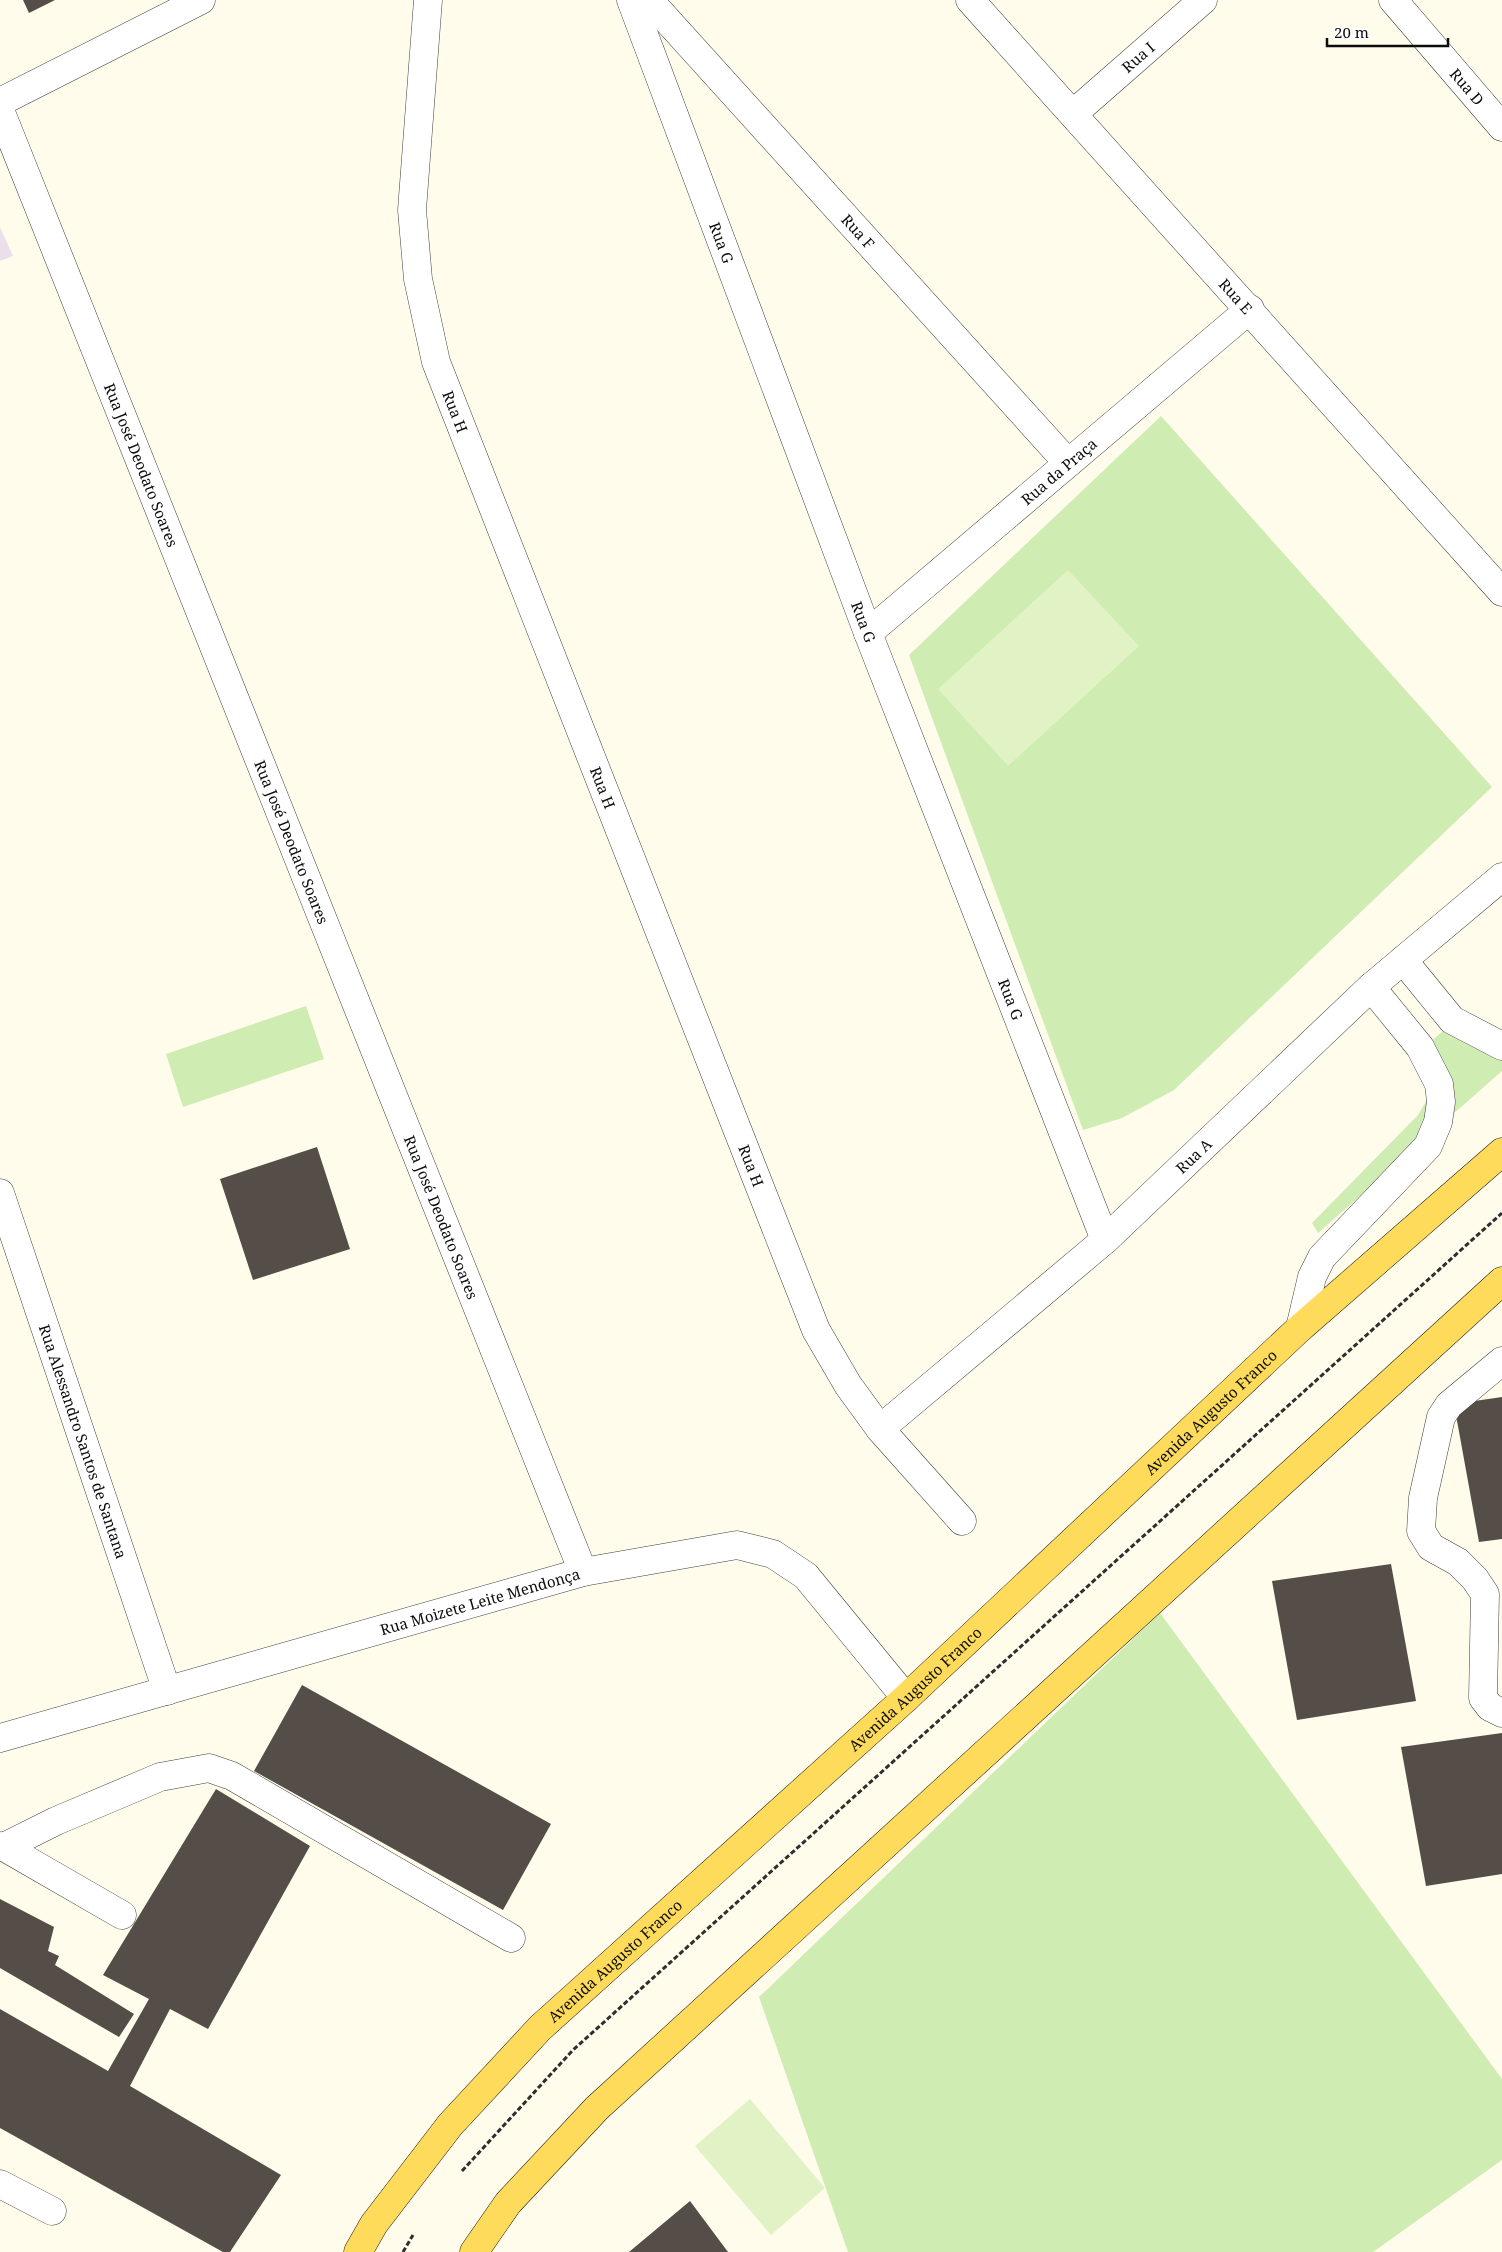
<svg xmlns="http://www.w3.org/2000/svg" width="1502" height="2252" font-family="'Noto Serif',serif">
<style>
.industrial{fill:#ebdfec}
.green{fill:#cfecb3}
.pitch{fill:#e1f2c5}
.building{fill:#554d48}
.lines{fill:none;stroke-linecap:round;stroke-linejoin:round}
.minor-casing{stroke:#3f3f3f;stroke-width:29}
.major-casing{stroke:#1d1d1d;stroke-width:29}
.path{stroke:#2e2e2e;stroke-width:3;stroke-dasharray:5 2.5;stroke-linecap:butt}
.minor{stroke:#fff;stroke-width:28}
.major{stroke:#ffdb5b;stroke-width:28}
.labels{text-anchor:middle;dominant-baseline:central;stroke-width:5;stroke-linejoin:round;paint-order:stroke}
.street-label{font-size:15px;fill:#0c0c0c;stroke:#fff}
</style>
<rect width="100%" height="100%" fill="#fffceb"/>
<path class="industrial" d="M0 227 13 256 0 261Z"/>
<path class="green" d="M1161 416 1492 787 1174 1090 1122 1118 1083 1130 909 655Z
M306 1006 324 1059 183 1107 166 1054Z
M1448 1027 1502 1049V1071L1318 1233 1312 1223 1418 1115 1429 1096 1424 1047Z
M1160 1613 1502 2079V2160L1373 2252H848L759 1997Z"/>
<path class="pitch" d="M1068 570 1139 646 1008 766 938 689Z
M750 2099 825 2188 771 2235 695 2146Z"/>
<path class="building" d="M23 0H55L29 13Z
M317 1147 350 1249 253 1280 220 1179Z
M1502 1397V1539L1479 1542 1454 1404Z
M1391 1564 1416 1701 1297 1720 1272 1581Z
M302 1685 551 1824 503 1910 254 1771Z
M1502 1733V1874L1426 1886 1401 1747Z
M216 1789 310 1846 208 2029 170 2009 130 2086 281 2175 230 2252H223L0 2128V2009L108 2071 149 1999 103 1975Z
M0 1899 54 1927 48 1951 59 1956 55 1965 134 2014 119 2037 0 1968Z
M690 2201 728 2252H629Z"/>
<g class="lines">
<defs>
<g id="minor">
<path id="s1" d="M428 0 412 210 418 279 436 362 816 1330 848 1385 880 1429 962 1521"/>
<path id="s2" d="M631 0 868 633 1105 1240"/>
<path id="s3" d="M649 0 1068 463"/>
<path id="s4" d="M970 0 1502 592"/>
<path id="s5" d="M1393 0 1502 127"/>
<path d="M0 102 201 0"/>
<path id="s6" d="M0 110 583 1572"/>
<path id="s7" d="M1074 113 1203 0"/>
<path id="s8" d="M868 633 1250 309"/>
<path d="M1403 960 1452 1020 1502 1046"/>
<path id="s9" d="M0 1193 167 1691"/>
<path d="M1300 1328 1312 1277 1322 1257 1428 1146 1438 1122 1441 1102 1439 1084 1420 1047 1371 987"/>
<path d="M1502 1361 1449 1405 1441 1417 1423 1498 1421 1531 1431 1547 1458 1562 1475 1579 1485 1594 1483 1698 1490 1707 1502 1713"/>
<path id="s10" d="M880 1429 1105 1240 1371 987 1502 877"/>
<path id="s11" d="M0 1738 583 1572 737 1545 773 1554 806 1576 906 1698"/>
<path d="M0 1846 4 1847 56 1821 160 1777 209 1768 232 1776 511 1938"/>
<path d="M4 1847 122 1915"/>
<path d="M0 2184 52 2211"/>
</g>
<g id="major">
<path id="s12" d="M358 2252 374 2224 450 2125 540 2028 906 1698 1300 1328 1502 1152"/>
<path d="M474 2252 508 2203 597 2108 1502 1281"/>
</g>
</defs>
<use href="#minor" class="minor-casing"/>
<use href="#major" class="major-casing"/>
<path class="path" d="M462 2171 573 2050 1502 1213
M403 2252 413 2235"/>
<use href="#minor" class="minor"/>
<use href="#major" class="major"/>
</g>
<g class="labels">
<g class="street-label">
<text stroke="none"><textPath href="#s7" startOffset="85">Rua I</textPath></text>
<text stroke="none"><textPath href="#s5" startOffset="114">Rua D</textPath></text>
<text stroke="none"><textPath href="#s3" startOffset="312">Rua F</textPath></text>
<text stroke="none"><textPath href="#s2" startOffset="259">Rua G</textPath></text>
<text stroke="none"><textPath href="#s4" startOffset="398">Rua E</textPath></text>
<text stroke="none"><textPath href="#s1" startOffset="418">Rua H</textPath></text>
<text stroke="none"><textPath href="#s6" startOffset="382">Rua José Deodato Soares</textPath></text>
<text stroke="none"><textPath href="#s8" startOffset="250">Rua da Praça</textPath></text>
<text stroke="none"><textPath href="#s2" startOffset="664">Rua G</textPath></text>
<text stroke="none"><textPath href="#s1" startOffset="822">Rua H</textPath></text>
<text stroke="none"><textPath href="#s6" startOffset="788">Rua José Deodato Soares</textPath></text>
<text stroke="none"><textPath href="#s2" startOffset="1069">Rua G</textPath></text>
<text stroke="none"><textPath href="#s10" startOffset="416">Rua A</textPath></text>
<text stroke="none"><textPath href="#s1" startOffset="1228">Rua H</textPath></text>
<text stroke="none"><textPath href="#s6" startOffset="1192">Rua José Deodato Soares</textPath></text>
<text stroke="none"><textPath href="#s12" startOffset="1200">Avenida Augusto Franco</textPath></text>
<text stroke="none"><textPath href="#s9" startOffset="262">Rua Alessandro Santos de Santana</textPath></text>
<text stroke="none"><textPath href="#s11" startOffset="499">Rua Moizete Leite Mendonça</textPath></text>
<text stroke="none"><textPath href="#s12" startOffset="795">Avenida Augusto Franco</textPath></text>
<text stroke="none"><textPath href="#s12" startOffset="390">Avenida Augusto Franco</textPath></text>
</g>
</g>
<path d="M1327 38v8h121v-8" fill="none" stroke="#0c0c0c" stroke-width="2.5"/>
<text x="1334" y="38" font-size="15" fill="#0c0c0c" stroke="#ffffff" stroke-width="4" paint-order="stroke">20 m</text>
</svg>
